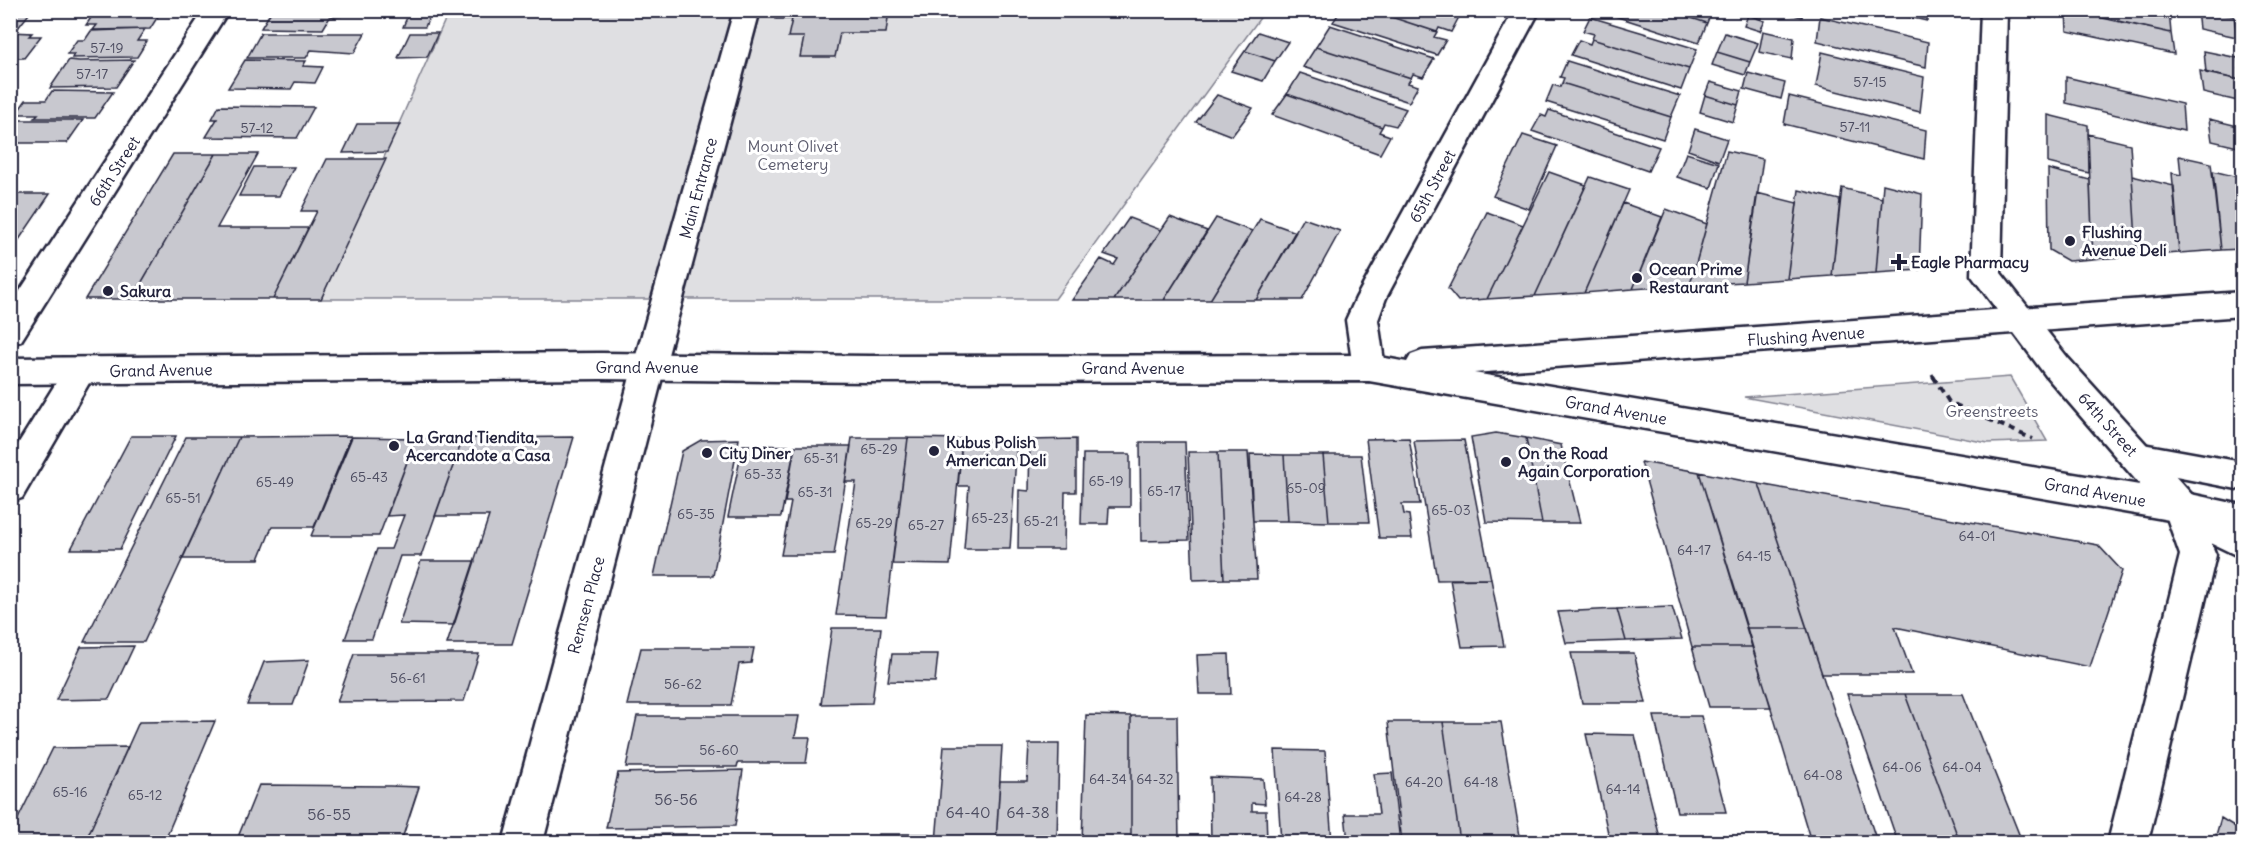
<svg xmlns="http://www.w3.org/2000/svg" width="2253" height="853" font-family="Delius,sans-serif">
<style>
.green{fill:#dfdfe2;stroke:#80808e;stroke-width:1.5}
.building{fill:#c8c8cf;stroke:#22223b;stroke-width:1.5}
.lines{fill:none;stroke-linecap:round;stroke-linejoin:round}
.minor-casing{stroke:#22223b;stroke-width:5}
.major-casing{stroke:#22223b;stroke-width:5}
.path-far1{stroke:#22223b;stroke-width:3;stroke-dasharray:5 4;stroke-linecap:butt}
.path{stroke:#22223b;stroke-width:4;stroke-dasharray:7 5;stroke-linecap:butt}
.minor{fill:#fff;fill-rule:evenodd}
.major{fill:#fff;fill-rule:evenodd}
.poi-dot{fill:#22223b;stroke:#fff;stroke-width:2}
.labels{text-anchor:middle;dominant-baseline:central;stroke-width:6;stroke-linejoin:round;paint-order:stroke}
.number-label{font-size:14px;fill:#4c4c60}
.park-label{font-size:16px;fill:#5b5b6d;stroke:#fff}
.street-label{font-size:16px;fill:#22223b;stroke:#fff}
.poi-label{font-size:16px;font-weight:bold;fill:#22223b;stroke:#fff;text-anchor:start}
.near-number-label{font-size:16px;fill:#4c4c60}
</style>
<rect width="100%" height="100%" fill="#fff"/>
<filter id="ink" filterUnits="userSpaceOnUse"><feTurbulence type="fractalNoise" baseFrequency=".0167" numOctaves="2"/><feDisplacementMap in="SourceGraphic" scale="12" xChannelSelector="R" yChannelSelector="G"/><feConvolveMatrix kernelMatrix="1 2 1 2 8 2 1 2 1" color-interpolation-filters="sRGB"/></filter>
<g filter="url(#ink)">
<path class="green" d="M449 11H1265L1055 299H321Z
M2010 377 2047 441 1988 443 1744 397Z"/>
<path class="building" d="M10 10H32L18 28H10Z
M106 10H162L150 29 93 30 97 25H86L95 12Z
M272 10H350L341 16 330 17 323 29 261 28Z
M410 10H432L425 27H403Z
M778 10H889L886 33H840L835 57H800L804 37H788L792 19H776Z
M1341 10H1370L1437 32 1434 37 1446 40 1437 55 1333 22Z
M1370 10H1438L1459 17 1451 32 1439 28 1437 32Z
M1596 10H1666L1707 23 1699 43Z
M1666 10H1712L1707 23Z
M1733 10H1764L1761 19Z
M1774 10H1803L1802 17Z
M1878 10H1927V21Z
M2066 10 2171 33 2174 54 2067 31Z
M2070 10 2169 11 2171 33Z
M2197 10 2234 16 2237 37 2199 29Z
M2237 10 2242 11V32L2239 31Z
M1748 15 1765 21 1760 31 1744 26Z
M1590 17 1697 49 1689 69 1592 39 1594 34 1583 31Z
M1820 17 1928 42 1926 67 1817 41Z
M1330 25 1434 59 1423 77 1413 74 1411 78 1316 47Z
M145 29 137 41H147L137 57 72 58 74 54H67L77 40H85L91 31Z
M1763 31 1794 38 1792 59 1759 52Z
M10 32 32 33 29 36H41L24 58H10Z
M1258 32 1288 42 1275 61 1245 51Z
M261 33H365L354 53 311 50 306 58H247Z
M410 33H438L427 57 398 58Z
M1725 33 1758 43 1750 62 1717 52Z
M1592 39 1689 69 1681 90 1571 55 1579 40 1590 44Z
M1316 47 1411 78 1408 83 1418 86 1409 102 1303 67Z
M1245 51 1275 61 1263 81 1231 71Z
M2204 51 2238 58 2241 80 2206 73Z
M1717 52 1750 62 1745 75 1712 65Z
M1822 52 1924 77 1920 112 1816 86Z
M69 60 79 61 134 60 116 87 50 88Z
M245 60 306 61 303 66 323 67 315 83 295 82 291 89 228 88Z
M1567 61 1680 96 1671 117 1562 83 1564 78 1560 77Z
M2200 71 2241 80 2242 102 2203 93Z
M1300 73 1406 109 1396 126 1384 123 1382 127 1287 94Z
M1748 73 1785 83 1781 99 1744 89Z
M2066 77 2182 104 2184 131 2066 103Z
M1710 82 1742 91 1738 105 1705 95Z
M1562 83 1671 117 1663 139 1546 102 1553 85 1560 87Z
M52 91 113 92 95 118H34L38 114H16L26 100H46Z
M1287 94 1382 127 1379 132 1390 136 1380 154 1272 115Z
M1217 95 1253 108 1232 136 1196 122Z
M1705 95 1738 105 1733 122 1700 112Z
M1789 96 1926 130 1924 159 1784 124Z
M219 106 314 107 297 138 206 137 217 119H212Z
M1549 110 1659 147 1648 171 1532 131 1541 115 1546 117Z
M2048 115 2088 125 2089 173 2048 163Z
M2209 119 2242 127V148L2212 141Z
M16 120H83L67 143H10V127Z
M357 124H400L387 152 343 153Z
M1695 129 1727 139 1719 161 1688 150Z
M2088 134 2130 144 2137 256 2093 259Z
M1523 135 1557 146 1529 209 1493 196Z
M1727 151 1763 159 1744 282 1690 285Z
M1686 153 1719 163 1711 188 1677 177Z
M173 154H216L132 299H85Z
M216 154H258L217 228H308L273 299H132Z
M2179 156 2211 163 2221 250 2179 253 2172 173 2181 175Z
M327 159H386L321 299H273L317 211H301Z
M254 167H294L279 196H239Z
M2048 169 2090 180 2093 259 2068 261 2049 250Z
M2213 171 2242 178V249L2221 250Z
M1549 172 1586 185 1535 296 1487 299Z
M2132 176 2174 186 2179 253 2137 256Z
M1590 177 1629 190 1584 293 1535 296Z
M1883 184 1922 194 1919 270 1876 273Z
M1842 188 1882 198 1876 273 1832 276Z
M1799 190 1840 200 1832 276 1787 279Z
M1757 193 1797 203 1787 279 1744 282Z
M10 194H50L10 253Z
M1623 203 1662 217 1633 289 1584 293Z
M1666 209 1707 224 1690 285 1633 289Z
M1487 212 1523 225 1487 299 1458 301 1448 289Z
M1170 217 1207 231 1164 300H1114Z
M1129 218 1161 230 1114 300H1072L1101 259 1114 265 1118 259 1104 254Z
M1216 218 1252 231 1210 300H1164Z
M1303 218 1340 231 1302 300H1256Z
M1260 219 1296 232 1256 300H1210Z
M1496 433 1526 438 1542 523 1486 522 1471 437Z
M131 436H176L120 549H71Z
M351 436 314 527H272L259 559H182L239 437Z
M186 437H239L144 642H84Z
M352 437 416 438 379 536H311Z
M574 437 512 644H447L489 516H435L463 438Z
M416 438H463L421 556H400L372 639H345L377 549H391L404 515 387 516Z
M852 438H908L886 616 836 615 856 482H845Z
M908 438 962 439 950 565 892 564Z
M1409 438 1420 504H1402L1404 514 1409 515 1412 538H1379L1366 439Z
M1526 438 1561 445 1580 523H1542Z
M739 439 713 576H654L682 451 701 440Z
M1076 439V492H1065L1064 549H1018L1019 490 1029 491 1030 440Z
M1464 440 1491 579 1437 580 1414 441Z
M962 441H1017L1010 549H964L969 486H958Z
M1140 442H1185L1189 540 1141 541Z
M743 445 795 446 781 517H728Z
M795 446H851L834 555H781L791 502H785Z
M1188 452H1218L1224 579 1193 580Z
M1218 452H1248L1257 579H1224Z
M1083 454H1130V507H1109L1108 524H1081Z
M1250 454 1284 455 1288 521H1253Z
M1284 455H1323L1329 522 1288 521Z
M1323 455H1361L1369 522H1329Z
M1641 462 1699 472 1752 647H1692Z
M1699 472 1759 484 1807 628H1747Z
M1759 484 2098 545 2122 571 2090 667 1895 627 1912 674H1822Z
M421 561H475L454 625 399 624Z
M1450 579H1491L1504 646 1462 647Z
M1672 607 1682 639 1626 641 1617 609Z
M1617 609 1626 641 1566 643 1558 612Z
M832 628H881L872 703 821 704Z
M1747 628H1807L1877 842H1811Z
M134 646 109 699 56 700 81 647Z
M1692 647H1752L1771 707H1709Z
M641 648H754L751 663 739 664 731 705H627Z
M1571 653H1634L1646 703H1582Z
M354 654H479L464 701 337 702Z
M892 654H938L935 682 888 681Z
M1229 654 1231 694H1199L1197 655Z
M309 660 293 705H247L264 662Z
M1847 694H1905L1959 840H1897Z
M1905 694H1963L2021 839 1959 840Z
M1086 715 1131 716V842H1082Z
M637 716H799L795 737H810L806 763H738L737 767H626Z
M1131 716H1177L1179 842H1131Z
M1654 716H1701L1726 812H1677Z
M215 721 164 842H85L139 722Z
M1388 722H1443L1460 842H1402Z
M1443 722H1501L1521 842H1460Z
M1586 734 1635 735 1661 842H1610Z
M1029 744H1059L1057 842H996L1000 781H1027Z
M944 746H1002L996 842H936Z
M128 747 85 842H10V835L53 748Z
M1275 750 1325 751 1332 842H1281Z
M743 770 735 826 606 828 618 773Z
M1392 773 1400 842H1348L1345 814H1379L1374 774Z
M1210 777 1263 779 1265 804 1252 803V811H1266L1267 842H1211Z
M259 785 390 786 419 787 401 842H236Z
M2242 802V829L2236 825Z
M2221 818 2242 831V842H2214Z
M686 834 685 842H598L600 835Z
M878 834H928L927 842H877Z"/>
<g class="lines">
<defs>
<path id="minor" d="M204 10H229L21 341 10 344V306Z
M734 10H760L665 366 543 842H503L633 366Z
M1514 10H1540L1386 298 1378 320 1385 368 1380 377 1369 381 1358 377 1353 368 1346 320 1356 298Z
M1981 10H2007L2001 273 2068 358 2194 497 2242 525V558L2211 543 2216 555 2148 842H2108L2180 555 2166 515 2046 376 1971 275Z
M80 358 91 362 96 371 22 498 10 502V457L69 362Z"/>
<path id="major" d="M2242 292V316L1474 373 2181 492 2242 505V535L2181 522 1369 381 869 382 601 379 10 384V358L601 353 869 356 1369 355 1407 362 1411 355 1422 351Z
M2137 443 2242 462V490L2125 467 2120 457 2125 447Z"/>
</defs>
<use href="#minor" class="minor-casing"/>
<use href="#major" class="major-casing"/>
<path class="path-far1" d="M1932 374 1934 378"/>
<path class="path" d="M1933 376 1949 402 2033 439"/>
<use href="#minor" class="minor"/>
<use href="#major" class="major"/>
</g>
</g>
<g class="poi-dot">
<circle cx="2070" cy="241" r="6"/>
<path d="M1896 253h6v6h6v6h-6v6h-6v-6h-6v-6h6z"/>
<circle cx="1637" cy="278" r="6"/>
<circle cx="108" cy="291" r="6"/>
<circle cx="394" cy="446" r="6"/>
<circle cx="934" cy="451" r="6"/>
<circle cx="707" cy="453" r="6"/>
<circle cx="1506" cy="462" r="6"/>
</g>
<g class="labels">
<g class="number-label">
<text x="107" y="48">57-19</text>
<text x="92" y="74">57-17</text>
<text x="1870" y="82">57-15</text>
<text x="1855" y="127">57-11</text>
<text x="257" y="128">57-12</text>
<text x="879" y="449">65-29</text>
<text x="821" y="458">65-31</text>
<text x="763" y="474">65-33</text>
<text x="369" y="477">65-43</text>
<text x="1106" y="481">65-19</text>
<text x="275" y="482">65-49</text>
<text x="1306" y="488">65-09</text>
<text x="1164" y="491">65-17</text>
<text x="815" y="492">65-31</text>
<text x="183" y="498">65-51</text>
<text x="1451" y="510">65-03</text>
<text x="696" y="514">65-35</text>
<text x="990" y="518">65-23</text>
<text x="1041" y="521">65-21</text>
<text x="874" y="523">65-29</text>
<text x="926" y="525">65-27</text>
<text x="1977" y="536">64-01</text>
<text x="1694" y="550">64-17</text>
<text x="1754" y="556">64-15</text>
<text x="408" y="678">56-61</text>
<text x="683" y="684">56-62</text>
<text x="719" y="750">56-60</text>
<text x="1902" y="767">64-06</text>
<text x="1962" y="767">64-04</text>
<text x="1823" y="775">64-08</text>
<text x="1108" y="779">64-34</text>
<text x="1155" y="779">64-32</text>
<text x="1424" y="782">64-20</text>
<text x="1481" y="782">64-18</text>
<text x="1623" y="789">64-14</text>
<text x="70" y="792">65-16</text>
<text x="145" y="795">65-12</text>
<text x="1303" y="797">64-28</text>
</g>
<g class="park-label">
<text x="793" y="146">Mount Olivet<tspan x="793" dy="18">Cemetery</tspan></text>
<text x="1992" y="411">Greenstreets</text>
</g>
<g class="street-label">
<text transform="translate(114 171) rotate(-57)">66th Street</text>
<text transform="translate(1432 186) rotate(-62)">65th Street</text>
<text transform="translate(698 188) rotate(-75)">Main Entrance</text>
<text transform="translate(1806 336) rotate(-4)">Flushing Avenue</text>
<text x="647" y="367">Grand Avenue</text>
<text x="1133" y="368">Grand Avenue</text>
<text transform="translate(161 370) rotate(-1)">Grand Avenue</text>
<text transform="translate(1616 410) rotate(10)">Grand Avenue</text>
<text transform="translate(2108 424) rotate(48)">64th Street</text>
<text transform="translate(2095 492) rotate(10)">Grand Avenue</text>
<text transform="translate(586 605) rotate(-75)">Remsen Place</text>
</g>
<g class="poi-label">
<text x="2082" y="232">Flushing<tspan x="2082" dy="18">Avenue Deli</tspan></text>
<text x="1911" y="262">Eagle Pharmacy</text>
<text x="1649" y="269">Ocean Prime<tspan x="1649" dy="18">Restaurant</tspan></text>
<text x="120" y="291">Sakura</text>
<text x="406" y="437">La Grand Tiendita,<tspan x="406" dy="18">Acercandote a Casa</tspan></text>
<text x="946" y="442">Kubus Polish<tspan x="946" dy="18">American Deli</tspan></text>
<text x="719" y="453">City Diner</text>
<text x="1518" y="453">On the Road<tspan x="1518" dy="18">Again Corporation</tspan></text>
</g>
<g class="near-number-label">
<text x="676" y="799">56-56</text>
<text x="968" y="812">64-40</text>
<text x="1028" y="812">64-38</text>
<text x="329" y="814">56-55</text>
</g>
</g>
<rect width="2253" height="853" fill="none" stroke="#fff" stroke-width="36"/>
<rect x="18" y="18" width="2217" height="817" fill="none" stroke="#22223b" stroke-width="2" filter="url(#ink)"/>
</svg>
